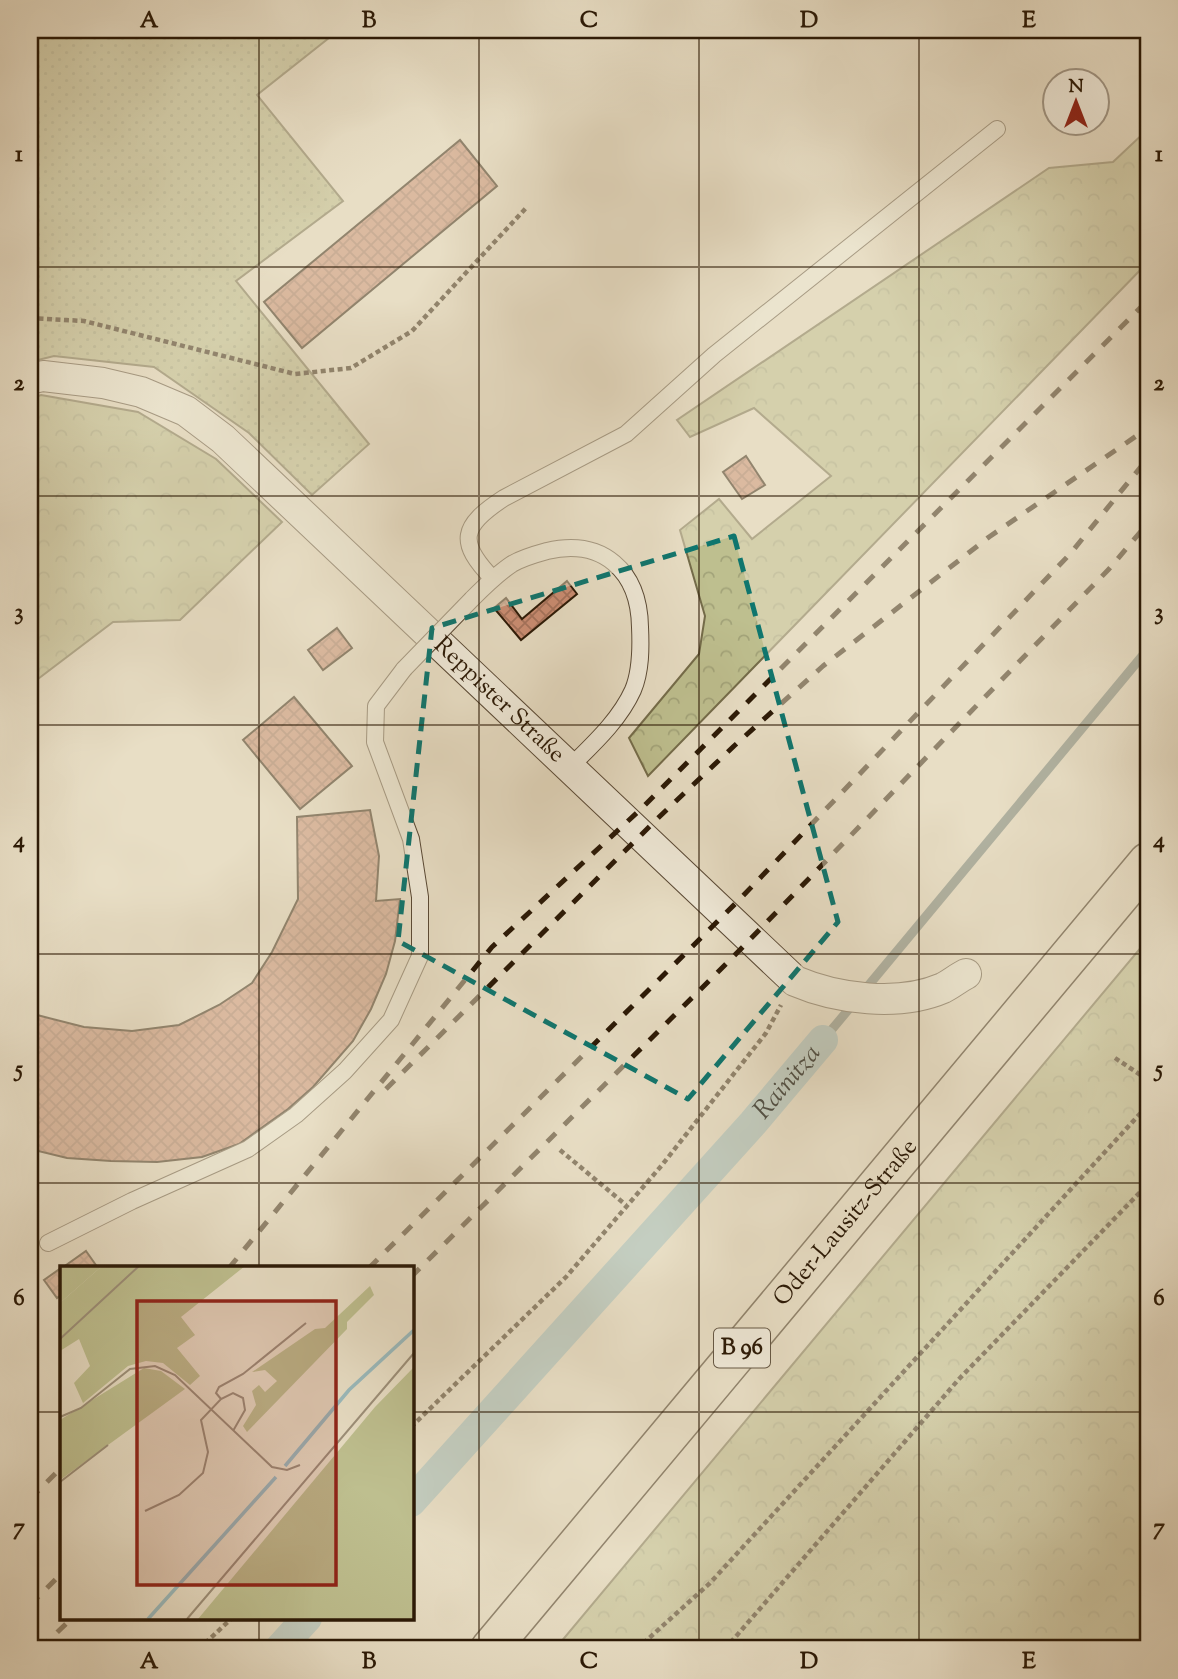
<svg xmlns="http://www.w3.org/2000/svg" width="1178" height="1679" font-family="'Sorts Mill Goudy',serif">
<style>
.grass{fill:url(#grass-dots);stroke:#746c4a;stroke-width:2}
.forest{fill:url(#forest-crowns);stroke:#746c4a;stroke-width:2}
.lines{fill:none;stroke-linecap:round;stroke-linejoin:round}
.stream{stroke:#6e7a74;stroke-width:9}
.canal{stroke:#9ababd;stroke-width:30}
.building{fill:url(#building-cross-hatch);stroke:#2b1906;stroke-width:2}
.lane-casing{stroke:#5a4a36;stroke-width:18}
.street-casing{stroke:#5a4a36;stroke-width:32}
.highway-casing{stroke:#2b1906;stroke-width:41}
.path{stroke:#2b1906;stroke-width:4.5;stroke-dasharray:5 3.5;stroke-linecap:butt}
.lane{stroke:#f0ead9;stroke-width:16}
.street{stroke:#f0ead9;stroke-width:30}
.highway{stroke:#e8dec5;stroke-width:38}
.rail{stroke:#2b1906;stroke-width:5;stroke-dasharray:12 12;stroke-linecap:butt}
.lane-bridge-casing{stroke:#5a4a36;stroke-width:18;stroke-linecap:butt}
.lane-bridge{stroke:#f0ead9;stroke-width:16}
.marked{fill:none;stroke:#0f766e;stroke-width:5;stroke-dasharray:14 9;stroke-linejoin:round}
.grid{fill:none;stroke:#2b1906;stroke-width:2;stroke-opacity:0.55}
.labels{text-anchor:middle;dominant-baseline:central;stroke-width:5;stroke-linejoin:round;paint-order:stroke}
.shield{fill:#f0ead9;stroke:#665845;stroke-width:2}
.shield-label{font-size:23px;font-weight:bold;fill:#2b1906}
.street-label{font-size:24px;fill:#2b1906;stroke:#f0ead9}
.water-label{font-size:26px;font-style:italic;fill:#525146;stroke:#f0ead9}
.inset-river{fill:none;stroke:#9ababd;stroke-width:3.5}
.inset-road{fill:none;stroke:#9c8f79;stroke-width:2}
.view{fill:#8f2418;fill-opacity:0.15;stroke:#8f2418;stroke-width:3.5}
.inset-edge{fill:none;stroke:#2b1906;stroke-width:3.5}
.neatline{fill:none;stroke:#2b1906;stroke-width:2.5}
.grid-label{font-size:23px;text-anchor:middle;font-weight:bold;fill:#2b1906}
</style>
<defs>
<pattern id="grass-dots" width="8" height="8" patternUnits="userSpaceOnUse" patternTransform="scale(1.75)"><rect width="8" height="8" fill="#bebf8f"/><path d="M2 2h.1M6 6h.1" fill="none" stroke="#a3a47a" stroke-width="1.8" stroke-linecap="round"/></pattern>
<pattern id="forest-crowns" width="20" height="18" patternUnits="userSpaceOnUse" patternTransform="scale(1.75)"><rect width="20" height="18" fill="#bebf8f"/><path d="M2 6a3 3 0 1 1 6 0M12 15a3 3 0 1 1 6 0" fill="none" stroke="#a3a47a"/></pattern>
<pattern id="building-cross-hatch" width="8" height="8" patternUnits="userSpaceOnUse" patternTransform="scale(1.75)"><rect width="8" height="8" fill="#cc8e74"/><path d="M0 0l8 8M0 8l8-8" fill="none" stroke="#a6735d"/></pattern>
</defs>
<rect width="100%" height="100%" fill="#e8dec5"/>
<filter id="stains"><feTurbulence type="fractalNoise" baseFrequency=".00286" numOctaves="4"/><feColorMatrix values="0 0 0 0 .2 0 0 0 0 .09 0 0 0 0 .02 0 0 0 .5 -.17"/></filter>
<radialGradient id="worn" r=".72"><stop offset=".6" stop-color="#630" stop-opacity="0"/><stop offset="1" stop-color="#630" stop-opacity=".3"/></radialGradient>
<path class="grass" d="M30 30H339L257 95 343 201 236 281 369 444 312 495 249 433 154 367 54 356 30 362Z"/>
<path class="forest" d="M1148 129V262L648 776 629 738 699 654 705 616 680 530 719 499 752 539 831 476 754 408 690 437 677 420 1049 168 1113 162Z
M41 395 138 412 216 459 282 522 180 620 113 622 30 685V399Z
M1148 939V1649H555Z"/>
<g class="lines">
<path class="stream" d="M863 992 1148 649
M823 1040 854 1003"/>
<g class="canal">
<path id="s1" d="M411 1502 753 1123 823 1040"/>
<path d="M279 1649 307 1618"/>
</g>
</g>
<path class="building" d="M460 140 497 186 302 348 264 302Z
M746 456 765 485 742 499 723 472Z
M567 581 577 594 521 640 494 608 506 598 522 619Z
M337 628 352 648 323 670 308 650Z
M294 697 352 766 300 809 243 740Z
M370 810 379 856 376 901 400 899 395 941 386 974 371 1009 353 1041 313 1087 288 1109 239 1144 202 1157 157 1162 111 1161 67 1158 30 1149V1018L33 1014 84 1027 132 1031 179 1025 219 1005 252 983 272 952 298 899 297 817Z
M86 1251 98 1268H62Z
M61 1268V1295L57 1298 44 1280Z"/>
<g class="lines">
<defs>
<path id="lane" d="M493 579C457 542 461 526 504 498L626 434 714 355 997 129
M472 599C484 587 497 574 512 564 522 558 536 554 547 551 603 538 639 571 640 627 641 648 641 671 633 690 619 721 592 745 569 768
M48 1243 132 1201 248 1149 296 1115 345 1071 391 1020 420 956V897L411 839 375 742 376 706 404 669"/>
<g id="street">
<path id="s2" d="M30 379 43 376 103 383 141 392 186 411 223 439 795 981C837 999 899 1007 943 988 951 984 958 978 966 974"/>
</g>
<g id="highway">
<path id="s3" d="M490 1649 1148 862"/>
</g>
</defs>
<use href="#lane" class="lane-casing"/>
<use href="#street" class="street-casing"/>
<use href="#highway" class="highway-casing"/>
<path class="path" d="M30 318 84 321 295 374 351 368 412 331 526 208
M1115 1058 1148 1080
M560 1150 626 1205
M411 1427 566 1277 662 1165 766 1033 781 1005
M199 1649 232 1618
M637 1649 710 1583 1148 1105
M725 1649 959 1379 1148 1184"/>
<use href="#lane" class="lane"/>
<use href="#street" class="street"/>
<use href="#highway" class="highway"/>
<path class="rail" d="M386 1089 657 819 734 746 823 666 989 537 1148 428
M229 1268 492 947 642 808 1148 300
M369 1268 739 900 1070 554 1148 458
M411 1277 731 959 1109 569 1148 523
M30 1499 61 1468
M30 1605 61 1574
M40 1649 72 1618"/>
<defs>
<path id="lane-bridge" d="M404 669 472 599"/>
</defs>
<use href="#lane-bridge" class="lane-bridge-casing"/>
<use href="#lane-bridge" class="lane-bridge"/>
</g>
<path d="M0 0H1178V1679H0ZM734 536 838 922 688 1099 398 941 432 628Z" fill="#e8dec5" fill-opacity=".55" fill-rule="evenodd"/>
<path class="marked" d="M734 536 838 922 688 1099 398 941 432 628Z"/>
<path class="grid" d="M259 30V1268M479 30V1649M699 30V1649M919 30V1649M30 267H1148M30 496H1148M30 725H1148M30 954H1148M30 1183H1148M30 1412H61M411 1412H1148M259 1618V1649"/>
<g class="labels">
<rect class="shield" x="714" y="1328.5" width="56" height="39" rx="5"/>
<g class="shield-label">
<text x="742" y="1348">B 96</text>
</g>
<g class="street-label">
<text stroke="none"><textPath href="#s2" startOffset="588">Reppister Straße</textPath></text>
<text stroke="none"><textPath href="#s3" startOffset="555">Oder-Lausitz-Straße</textPath></text>
</g>
<g class="water-label">
<text stroke="none"><textPath href="#s1" startOffset="564">Rainitza</textPath></text>
</g>
</g>
<g transform="translate(60 1266)">
<rect width="354" height="354" fill="#e8dec5"/>
<path d="M42 0H185L121 51 135 69 117 82 140 110 130 119 103 97 86 95 68 100 23 137 14 117 30 100 19 73 0 85V37Z" fill="#bebf8f"/>
<path d="M0 0H42L0 37ZM310 20 314 29 287 56V63L187 166 183 160 196 139 192 125 199 119 205 126 217 115 205 104 192 106 255 63 265 62ZM84 102 101 105 125 123 0 214V154ZM353 102V353H138L315 141Z" fill="#bebf8f"/>
<path class="inset-river" d="M225 200 289 124 354 64M88 353 216 211"/>
<path class="inset-road" d="M0 73 79 0M161 133 156 127 159 121 183 108 246 57M0 151 21 142 70 103 95 100 115 109 212 201 227 204 240 199M0 216 48 179M85 245 119 229 143 207 148 186 141 154 161 133 173 127 183 132 185 144 173 165M127 353 354 87"/>
<path class="view" d="M77 35H276V319H77Z"/>
<rect width="354" height="354" class="inset-edge"/>
</g>
<rect width="1178" height="1679" fill="none" stroke="#e8dec5" stroke-width="77"/>
<g transform="translate(1076 102)"><circle r="33" fill="#f0ead9" stroke="#a19685" stroke-width="2"/>
<path d="M0-5L12 26L0 18L-12 26Z" fill="#8f2418"/>
<text y="-10" font-size="19" font-weight="bold" text-anchor="middle" fill="#2b1906">N</text>
</g>
<rect x="38" y="38" width="1102" height="1602" class="neatline"/>
<g class="grid-label">
<text x="149" y="27">A</text>
<text x="369" y="27">B</text>
<text x="589" y="27">C</text>
<text x="809" y="27">D</text>
<text x="1029" y="27">E</text>
<text x="19" y="161">1</text>
<text x="1159" y="161">1</text>
<text x="19" y="390">2</text>
<text x="1159" y="390">2</text>
<text x="19" y="619">3</text>
<text x="1159" y="619">3</text>
<text x="19" y="847">4</text>
<text x="1159" y="847">4</text>
<text x="19" y="1076">5</text>
<text x="1159" y="1076">5</text>
<text x="19" y="1305">6</text>
<text x="1159" y="1305">6</text>
<text x="19" y="1534">7</text>
<text x="1159" y="1534">7</text>
<text x="149" y="1668">A</text>
<text x="369" y="1668">B</text>
<text x="589" y="1668">C</text>
<text x="809" y="1668">D</text>
<text x="1029" y="1668">E</text>
</g>
<rect width="100%" height="100%" filter="url(#stains)"/>
<rect width="100%" height="100%" fill="url(#worn)"/>
</svg>
